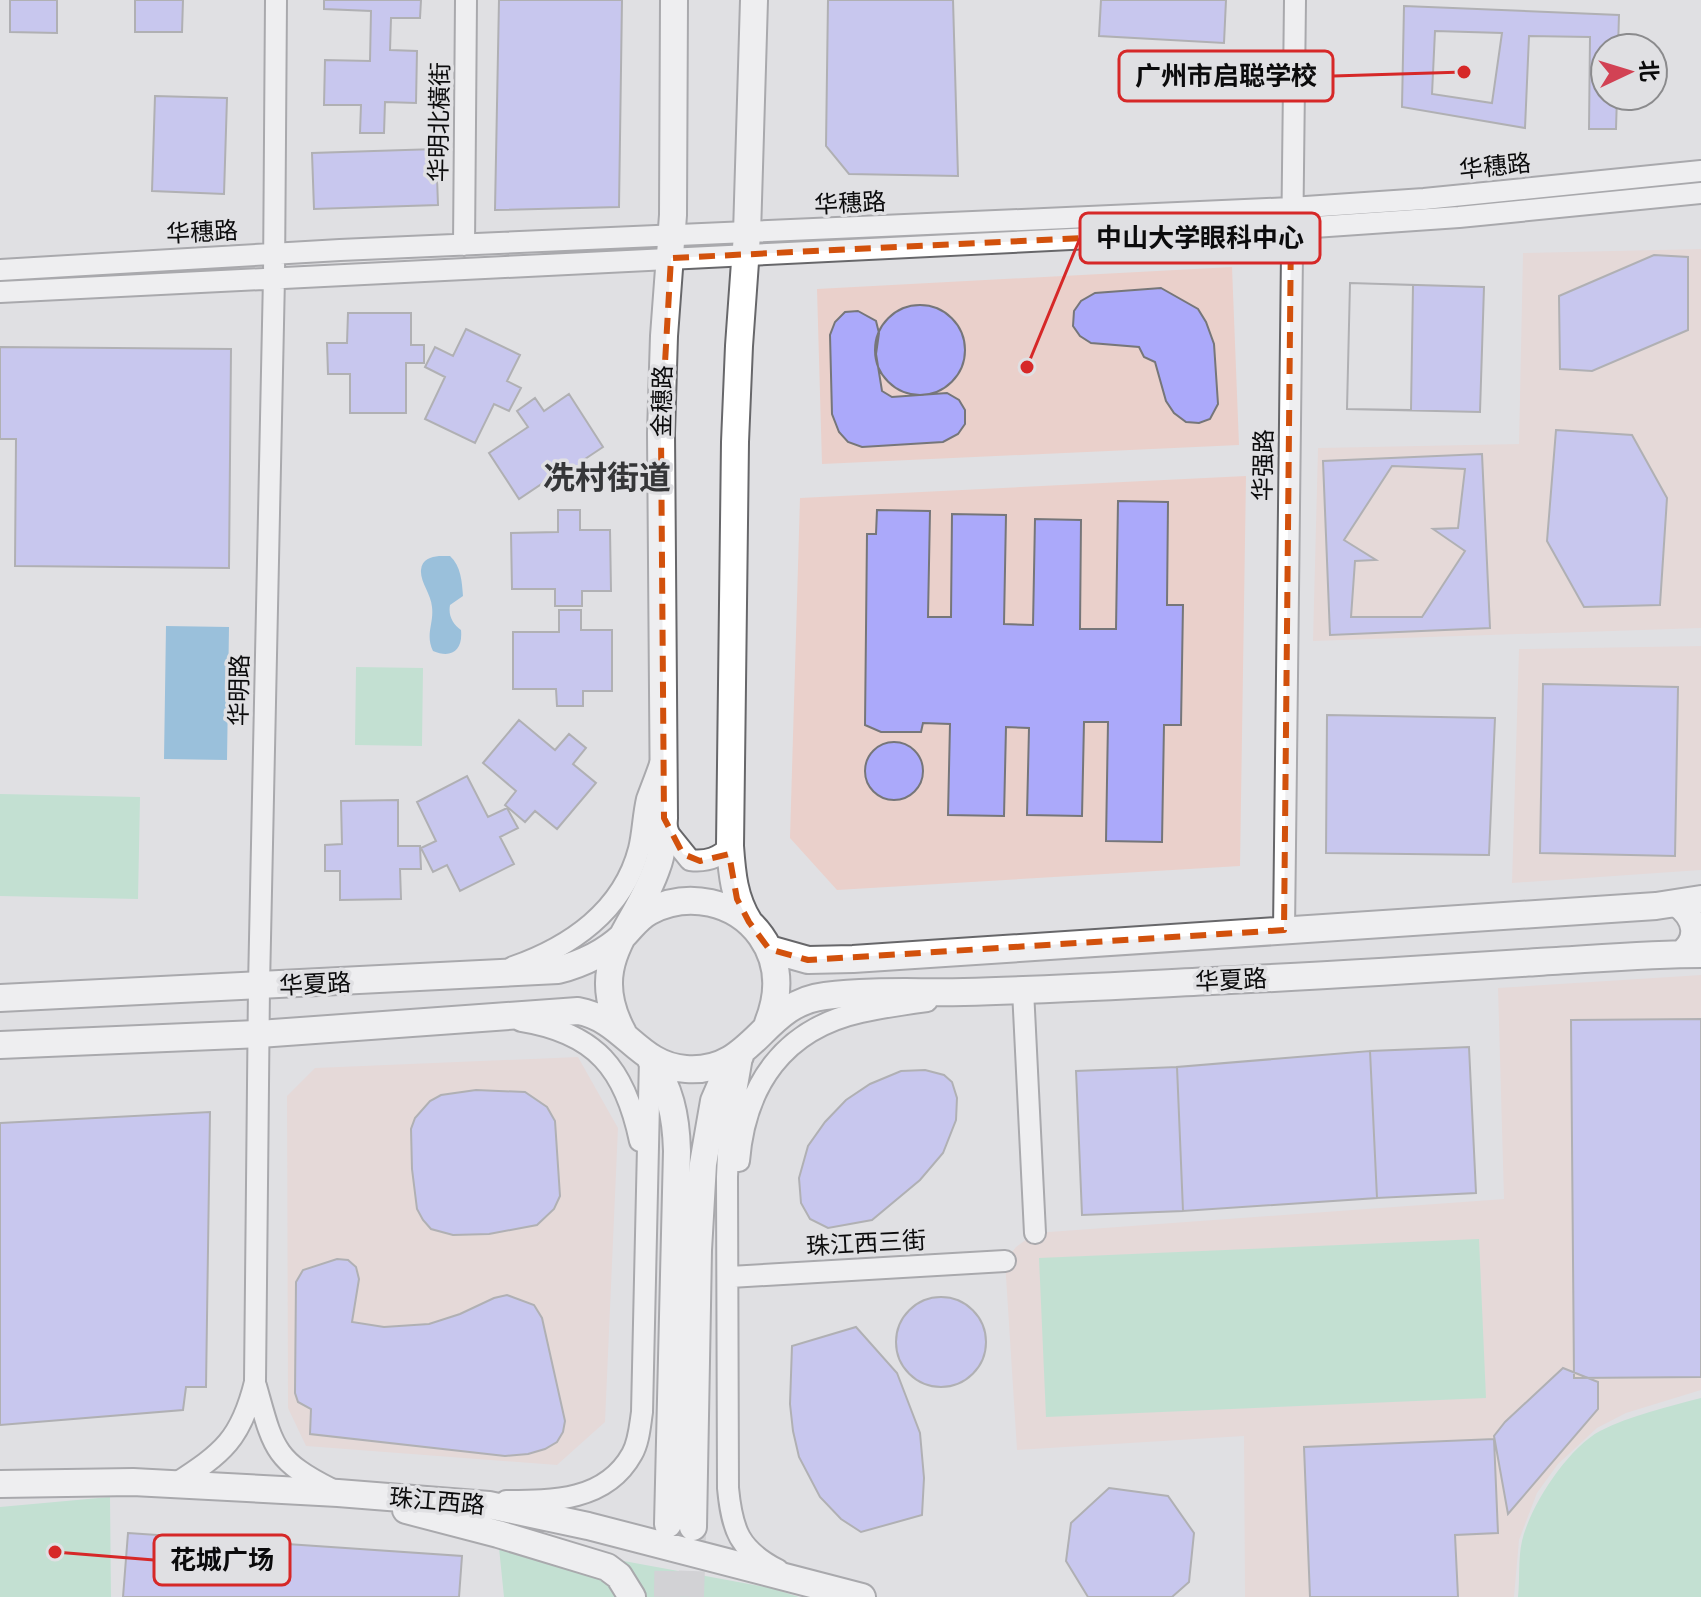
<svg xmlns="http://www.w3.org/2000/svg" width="1701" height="1597" font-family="Raleway,'Noto Sans SC',sans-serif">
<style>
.commercial{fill:#ead0cb}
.green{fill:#9fe1bd}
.water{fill:#4599d0}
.building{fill:#aba9fa;stroke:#767679;stroke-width:2;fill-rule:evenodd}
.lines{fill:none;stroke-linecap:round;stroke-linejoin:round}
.major-tunnel{stroke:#c0c0c3;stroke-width:26;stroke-dasharray:26 13;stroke-linecap:butt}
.minor-casing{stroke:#67676a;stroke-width:24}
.major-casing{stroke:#67676a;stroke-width:30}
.minor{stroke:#fff;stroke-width:20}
.major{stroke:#fff;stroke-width:26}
.marked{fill:none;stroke:#d2510c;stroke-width:6;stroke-dasharray:16 10;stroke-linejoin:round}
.labels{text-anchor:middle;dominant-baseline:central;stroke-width:7;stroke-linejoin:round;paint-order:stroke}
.street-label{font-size:24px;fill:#0b0b0c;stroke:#e0e0e3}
.district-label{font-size:32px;font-weight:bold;fill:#353638;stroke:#e0e0e3}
.leader{fill:none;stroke:#d62828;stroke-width:3}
.callout-dot{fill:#d62828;stroke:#e0e0e3;stroke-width:3}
.callout{fill:#e0e0e3;stroke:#d62828;stroke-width:3}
.callout-label{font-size:26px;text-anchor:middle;font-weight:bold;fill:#0b0b0c}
</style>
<rect width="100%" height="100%" fill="#e0e0e3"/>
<path class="commercial" d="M1701 249V628L1313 641 1318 448 1519 444 1523 253Z
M1232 267 1239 445 822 464 817 289Z
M1246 476 1240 866 837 890 790 838 800 498Z
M1701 646V870L1512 883 1519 649Z
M1701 975V1390L1626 1413 1597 1428 1558 1464 1537 1493 1519 1540 1514 1597H1245L1244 1436 1017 1450 1005 1261 1016 1247 1035 1233 1504 1199 1498 988Z
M578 1057 618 1128 605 1422 557 1465 306 1446 288 1408 287 1096 315 1068Z"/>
<path class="green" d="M356 667 423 668 422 746 355 745Z
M0 794 140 797 138 899 0 896Z
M1479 1239 1486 1398 1046 1417 1039 1258Z
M1701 1398V1597H1518C1520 1579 1518 1558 1522 1541 1530 1506 1568 1448 1600 1431 1632 1415 1667 1407 1701 1398Z
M110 1497 111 1597H0V1507Z
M498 1538 771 1588 799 1597H504Z"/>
<path class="water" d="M439 556H450C461 566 462 582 463 596L450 605C448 616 453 624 461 630 463 650 452 659 433 651 425 634 434 624 432 607 431 594 420 582 421 570 422 559 431 557 439 556Z
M166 626 229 627 227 760 164 759Z"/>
<path class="building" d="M10 0H57V33L10 32Z
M135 0H183L182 32H135Z
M324 0H421L420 18H391L390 50 417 51 416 103 385 102 384 133H360L361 105H324L325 60 370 61 371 11 324 9Z
M499 0H622L619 207 495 210Z
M828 0H953L958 176 849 174 826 146Z
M1101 0H1226L1224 43 1099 36Z
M1404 6 1619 15 1618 48H1605V96H1617L1616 129H1589L1590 37 1529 36 1525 128 1402 107ZM1435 31 1502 33 1492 103 1432 94Z
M155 96 227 98 224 194 152 191Z
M436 149 438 205 314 209 312 153Z
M1654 255 1688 257V330L1592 371 1560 369 1559 296Z
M1350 283 1484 287 1480 412 1347 409Z
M1350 283 1413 285 1411 410 1347 409Z
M1161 288 1198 309 1206 322 1214 344 1218 404 1210 419 1199 423 1186 422 1174 413 1166 401 1155 362 1144 357 1139 347 1091 343 1080 336 1073 326 1074 311 1081 301 1095 293Z
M875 350a45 45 0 1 1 90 0a45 45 0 1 1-90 0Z
M858 311 876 321 879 333 876 354 882 391 892 397 947 393 959 400 965 410V424L958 434 943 442 862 447 848 442 839 432 832 414 830 335 835 322 845 312Z
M348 313H411V345H424V363H406V413H350V374H328L327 343H347Z
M466 329 520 355 507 381 521 388 509 411 494 404 475 443 425 419 445 377 425 367 435 347 453 356Z
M0 347 231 349 229 568 15 566 16 439H0Z
M569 394 603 447 579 463 588 477 566 492 555 475 519 499 489 453 528 427 517 411 535 398 544 411Z
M1556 430 1632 435 1667 498 1660 605 1584 607 1547 541Z
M1482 454 1490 628 1330 635 1323 461Z
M1392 466 1465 469 1458 528 1433 529 1465 551 1422 617H1351L1355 561 1376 560 1344 540Z
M1118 501 1168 502 1167 605H1183L1181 725H1164L1162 842 1106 841 1108 722H1084L1082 816 1027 815 1029 728 1006 727 1004 816 948 815 950 724 923 723 921 732H881L865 725 867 534H876L877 510 930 511 928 617H951L952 514 1006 515 1004 624 1033 625 1035 519 1081 520 1080 629H1116Z
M558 510H580V530H610L611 591H582V606H555V589H512L511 533 558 532Z
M559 610H581V630H612V691H583V706H557L556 689H513V632H559Z
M1543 684 1678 687 1675 856 1540 853Z
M1327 715 1495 718 1489 855 1326 853Z
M519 720 555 750 569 734 586 748 573 764 596 783 557 829 535 811 525 822 505 805 516 791 483 763Z
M865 771a29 29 0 1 1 58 0a29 29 0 1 1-58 0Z
M467 776 488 817 507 808 518 828 500 837 514 864 460 891 447 865 433 872 421 848 436 841 417 802Z
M398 800V846H420L421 869H400L401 899 340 900V871H325V845L342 844 341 801Z
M1701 1019V1377L1574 1378 1571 1020Z
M1469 1047 1476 1193 1377 1198 1370 1051Z
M1370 1051 1377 1198 1183 1211 1177 1067Z
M1177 1067 1183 1211 1082 1215 1076 1071Z
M925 1070 944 1075 952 1082 957 1098 956 1120 943 1153 920 1180 872 1220 828 1228 810 1219 801 1203 799 1178 808 1146 825 1122 846 1100 870 1084 901 1071Z
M476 1090 525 1092 547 1107 555 1121 560 1196 554 1209 537 1225 489 1234 453 1235 431 1229 423 1220 417 1209 412 1169 411 1129 415 1118 430 1101 441 1095Z
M210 1112 206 1387H186L183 1410 0 1425V1123Z
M337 1259 348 1260 356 1267 359 1279 352 1322 384 1327 429 1324 460 1314 494 1298 507 1295 534 1305 542 1318 565 1421 563 1432 557 1442 545 1449 528 1454 505 1456 310 1434 311 1409 298 1402 295 1393 296 1282 303 1270Z
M896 1342a45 45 0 1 1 90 0a45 45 0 1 1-90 0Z
M856 1327 897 1373 920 1433 924 1478 922 1515 861 1532 841 1519 820 1497 799 1457 793 1431 790 1404 792 1346Z
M1563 1368 1598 1382V1409L1508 1514 1494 1436 1505 1422Z
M1494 1439 1498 1533 1455 1535 1458 1597H1310L1304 1447Z
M1109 1488 1168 1496 1194 1533 1189 1582 1172 1597H1088L1066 1561 1071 1523Z
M128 1533 462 1556 459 1597H123Z"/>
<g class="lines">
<path class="major-tunnel" d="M667 1597 668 1524
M691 1597 693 1533"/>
<defs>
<path id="minor" d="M464 245 466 0
M0 270 340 250 1291 208 1424 199 1701 171
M0 292 1314 227 1459 217 1701 193
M665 822 669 834 690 860C707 862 719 858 730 846
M1284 930 1295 0
M513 967C570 947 623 911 639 849 643 833 643 816 647 799 651 788 656 776 660 764
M1023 990 1035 1233
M521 1021C596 1033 625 1069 640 1141
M742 1057 729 1132 727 1177 728 1488C732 1530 739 1550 778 1570
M739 1161C745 1085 784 1029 861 1012 883 1007 905 1004 927 1001
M730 1277 1005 1261
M256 1386C273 1446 273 1460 331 1489
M175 1484C223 1453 241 1439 255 1382L259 986 274 277 276 0
M506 1501C553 1501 606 1501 632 1454 639 1442 640 1425 642 1412L650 1058"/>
<path id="major" d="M1678 904C1697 918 1701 940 1681 954
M749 922C734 898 732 874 730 846L735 442 739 346 747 234 754 0
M769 949 808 960 853 959 1656 906 1701 899
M0 998 558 970C581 964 605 953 623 936 632 927 638 917 650 911 688 891 736 901 761 936 780 963 780 993 768 1023
M623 1033C584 961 636 930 657 867 663 852 663 834 664 818L661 433 664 336 673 215 674 0
M0 1045 259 1034 578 1011C624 1019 638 1066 686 1069 754 1074 762 1003 825 996 871 990 918 993 964 992 1047 990 1129 985 1212 981 1321 976 1429 969 1538 962 1592 959 1647 954 1701 954
M650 1058C670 1088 676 1115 677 1151L668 1524
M0 1484 133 1482 338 1493 489 1505 588 1526 862 1597
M406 1510 498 1534 607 1567 619 1576 632 1597
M693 1527 698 1250 703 1164 714 1101 727 1071 740 1056"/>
</defs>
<use href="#minor" class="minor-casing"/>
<use href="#major" class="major-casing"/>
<use href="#minor" class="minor"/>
<use href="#major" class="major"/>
</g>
<path d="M0 0H1701V1597H0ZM1291 228 1284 930 808 960 769 949 749 922 737 899 729 854 700 861 683 854 664 818 661 433 671 258Z" fill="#e0e0e3" fill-opacity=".55" fill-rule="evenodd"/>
<path class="marked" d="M1291 228 1284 930 808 960 769 949 749 922 737 899 729 854 700 861 683 854 664 818 661 433 671 258Z"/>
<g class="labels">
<g class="street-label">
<text transform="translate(439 122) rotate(-89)">华明北橫街</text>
<text transform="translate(1495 166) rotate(-6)">华穗路</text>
<text transform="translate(850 203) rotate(-3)">华穗路</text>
<text transform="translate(202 232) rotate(-3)">华穗路</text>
<text transform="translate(662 401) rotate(-89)">金穗路</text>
<text transform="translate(1263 465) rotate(-89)">华强路</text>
<text transform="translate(239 690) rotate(-89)">华明路</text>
<text transform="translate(1231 980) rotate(-3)">华夏路</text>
<text transform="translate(315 984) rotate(-3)">华夏路</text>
<text transform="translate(866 1243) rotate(-3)">珠江西三街</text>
<text transform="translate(437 1501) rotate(5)">珠江西路</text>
</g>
<g class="district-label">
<text x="607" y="477">冼村街道</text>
</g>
</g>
<path class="leader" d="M1464 72L1333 76M1027 367L1080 238M55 1552L154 1560"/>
<g class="callout-dot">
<circle cx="1464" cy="72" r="8"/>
<circle cx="1027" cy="367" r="8"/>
<circle cx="55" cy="1552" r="8"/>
</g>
<g class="callout">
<rect x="1119" y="51" width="214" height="50" rx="8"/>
<rect x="1080" y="213" width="240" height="50" rx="8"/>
<rect x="154" y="1535" width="136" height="50" rx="8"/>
</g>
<g class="callout-label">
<text x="1226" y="85">广州市启聪学校</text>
<text x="1200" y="247">中山大学眼科中心</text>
<text x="222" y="1569">花城广场</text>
</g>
<g transform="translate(1629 72) rotate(86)"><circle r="38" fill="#e0e0e3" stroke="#8b8b8d" stroke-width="2"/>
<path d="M0-6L14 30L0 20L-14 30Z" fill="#d24254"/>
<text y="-12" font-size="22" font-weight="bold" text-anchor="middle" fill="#0b0b0c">北</text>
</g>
</svg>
